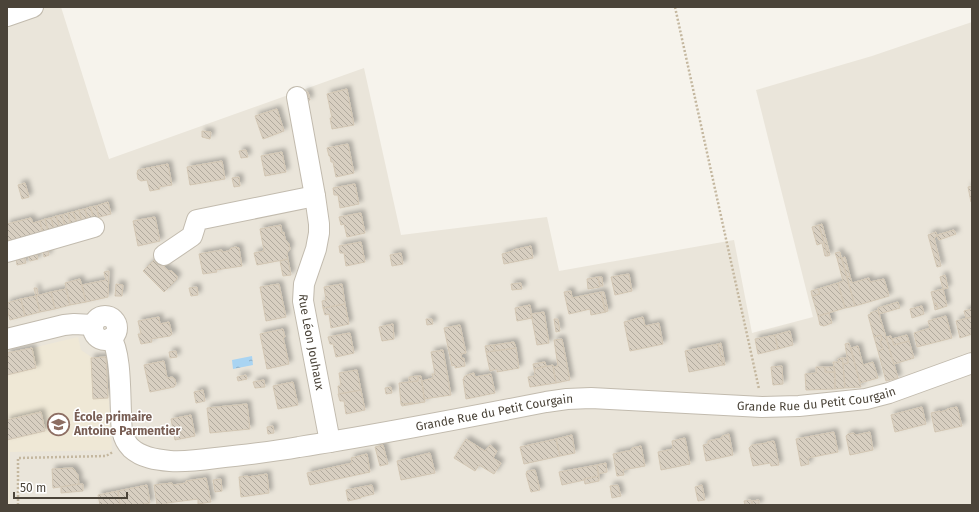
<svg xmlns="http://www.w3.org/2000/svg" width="979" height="512" font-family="'Fira Sans',sans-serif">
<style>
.residential{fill:#eae5da}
.education{fill:#efe8d6}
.water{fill:url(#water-ripples)}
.building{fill:url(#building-back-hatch);stroke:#d3c7b4;filter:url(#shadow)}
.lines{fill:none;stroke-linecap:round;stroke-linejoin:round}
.minor-casing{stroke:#c2bbae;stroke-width:22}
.path{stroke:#c4b79f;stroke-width:2.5;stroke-dasharray:2 2;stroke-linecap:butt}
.minor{stroke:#fff;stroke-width:20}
.labels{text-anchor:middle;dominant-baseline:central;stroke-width:3;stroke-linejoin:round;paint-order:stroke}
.street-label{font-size:12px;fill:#4b4439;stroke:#fff}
.education-label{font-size:12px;font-weight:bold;fill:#785e54;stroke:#fff;text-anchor:start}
</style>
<defs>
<pattern id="water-ripples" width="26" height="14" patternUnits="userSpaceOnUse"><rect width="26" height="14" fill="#a9d4f2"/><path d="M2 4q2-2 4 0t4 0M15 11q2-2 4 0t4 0" fill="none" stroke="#8caec5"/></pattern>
<pattern id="building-back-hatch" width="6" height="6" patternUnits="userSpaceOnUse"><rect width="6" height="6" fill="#d8cfc1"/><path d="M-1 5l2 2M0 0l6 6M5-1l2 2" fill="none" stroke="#b1aa9e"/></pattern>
<filter id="shadow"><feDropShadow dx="3.5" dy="-3.5" stdDeviation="2" flood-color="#0004"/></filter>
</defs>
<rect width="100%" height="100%" fill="#f6f3ec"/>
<path class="residential" d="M7 7H61L109 159 364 68 401 235 547 217 559 271 734 240 752 333 813 317 756 90 872 56 972 22V505H7Z"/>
<path class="education" d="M78 337 81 350 93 358 106 357 112 450 10 452V505H7V354Z"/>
<path class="water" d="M252 356 253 365 233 369 232 360Z"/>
<path class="building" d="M347 89 354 125 332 129 330 118H332L327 94Z
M308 92 310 100 305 101 303 93Z
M277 109 284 131 263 139 255 116Z
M202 131 211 132 210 139 202 137Z
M348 144 354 173 336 177 333 162H331L330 156H329L327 148Z
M246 150 248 157 241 158 239 151Z
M282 152 286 172 265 176 261 156Z
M222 161 225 179 190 185 187 167Z
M168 164 172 185 159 187 160 189 150 191 147 180 141 181 138 179 137 173 138 170Z
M239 177 240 186 234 187 232 178Z
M25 183 29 197 22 199 18 185Z
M355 184 359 204 340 208 338 195H334L333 188Z
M972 186V202H971L968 187Z
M108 202 111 214 99 217 96 206Z
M96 206 99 217 94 218 90 207Z
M90 207 94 218 88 220 85 209Z
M85 209 88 220 82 222 79 210Z
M79 210 82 222 77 223 73 212Z
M73 212 77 223 71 225 68 213Z
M68 213 71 225 65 226 62 215Z
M361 213 365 233 347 237 344 224 341 225 339 217Z
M62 215 65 226 60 228 56 216Z
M56 216 60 228 54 229 51 218Z
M155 217 160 241 138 246 133 221Z
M31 218 33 223 40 221 43 233 7 245V224Z
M51 218 54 229 48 231 45 219Z
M45 219 48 231 43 234 40 221Z
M822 224 830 255 828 256 819 225Z
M281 225 282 233 284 232 285 239 289 244 290 249 287 253 288 259 257 265 254 253 264 251 260 229Z
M819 225 828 256H825L822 243 817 245 812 227Z
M954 230 956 234 939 240 937 235Z
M936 232 937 236 934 238 941 266 937 267 928 235Z
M361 242 365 262 346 266 344 253H340L339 246Z
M531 246 533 258 504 264 502 254 513 251V250Z
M236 247 239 248 242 266 216 270 217 272 203 274 199 254 222 250V252L229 251 231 248Z
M48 250 49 255 44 257 43 252Z
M840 252 841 257 837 258 835 253Z
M36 253 38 259 30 261 28 255Z
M401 253 403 264 392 266 390 255Z
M24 256 26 263 17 265 16 258Z
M841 257 855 306 845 308 838 283 843 281 837 258Z
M845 257 850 276 847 277 842 258Z
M288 259 291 275 283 276 280 261Z
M154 260 158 265 162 261 166 265 164 267 169 271H172L177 276V279L164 292 143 271Z
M109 271 108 297 86 302 82 285 106 280 104 272Z
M629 274 632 291 615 295 611 277Z
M945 275 948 288 943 289 940 277Z
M850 276 852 283 869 278 870 282 884 279 889 296 855 306 847 277Z
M598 277H602L603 286H600Z
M598 277 600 287 588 289 587 279Z
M80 279 86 302 70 305 65 283Z
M521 283 522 289 512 290 511 284Z
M838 283 845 308 818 316 812 296 820 294 818 289Z
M116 284 123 285 122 296H115Z
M279 284 286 317 266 321 260 287Z
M342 284 345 304 323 308 322 301 326 300 324 287Z
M197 287 198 295 191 296 189 288Z
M34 288H37L38 295 36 296Z
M66 289 70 305 55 309 51 292Z
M818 289 820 294 812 296 811 291Z
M943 289 947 306 938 309 936 303 934 304 931 292Z
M571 291 572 298 601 292 606 312 591 315 590 309 569 314 564 292Z
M51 292 55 309 40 312 36 296Z
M601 292H604L608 311 605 312Z
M36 296 40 312 25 316 21 299Z
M21 299 25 316 10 320 7 309V303Z
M898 302 900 308 879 314 878 308Z
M936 303 938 309 935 310 934 304Z
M345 304 349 324 331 328 329 314 325 315 323 308Z
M530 305 532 318 517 321 515 308Z
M922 306 924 314 912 318 910 309Z
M972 309V317L966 318 964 311Z
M878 310 898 378 886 381 878 351 883 349 880 341 882 340 881 335 874 337 868 315 871 314 870 313Z
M544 312 549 343 537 345 531 314Z
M829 313 832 323 824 326 820 325 818 316Z
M946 316 952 338 917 347 914 333 930 328 928 321Z
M159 317 160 324 169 322 172 334 170 336 151 339 152 342 141 344 138 334H141L138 321Z
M643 317 645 326 659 323 663 344 630 351 624 322Z
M972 317V334L960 338 956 321Z
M426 319H432L433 324 427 325Z
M554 319H558L560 331 556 332Z
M393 324 394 339 382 341 379 327Z
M460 325 466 353 461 354 462 359 464 358 465 366 455 368V365L452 366 444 328Z
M283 329 285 337H283L289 364 267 369 260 334Z
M790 331 793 345 778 349 775 335Z
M350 333 354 353 336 357 333 344H330L328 337Z
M775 335 778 349 758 354 755 339Z
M881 335 882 340 880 341 883 349 878 351 874 337Z
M907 335 909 341 894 345 892 339Z
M891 336 894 345 909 341 914 358 894 364 886 337Z
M562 339 570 380 556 383 553 367 558 366 554 340Z
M514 342 516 348 495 351 494 345Z
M721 343 725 365H723L718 344Z
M849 343 860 383 861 387 845 388 843 364 848 363 845 344Z
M718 344 723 365 689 372 685 351Z
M494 345 495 351 486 352 485 346Z
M858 346 863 365 873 362 878 378 860 383 851 348Z
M32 348 36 368 7 375V353Z
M516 348 519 368 497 372V369L490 371 486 352Z
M443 350 451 395 424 399 422 381 433 378 432 374H435L431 352Z
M176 351 177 357 170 358 169 352Z
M106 357 108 398 93 399 91 358Z
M842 358 843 364 845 388 835 389 834 367 833 362H839L838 359Z
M842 358H848V363L843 364Z
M164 361 167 378 172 377 175 379 176 384 174 387 150 392 144 365Z
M545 362 546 366 534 369 533 364Z
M553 365 556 383 530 387 528 377 535 376 534 369Z
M782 366 783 384 773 385 771 367Z
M816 367H825V372H835V389L806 390 805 374 816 373Z
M825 367H834L835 372H825Z
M357 370 361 390 339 394 338 386H341L339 373Z
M474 373 475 377 491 374 495 393 466 399 463 379H464V377L467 375Z
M246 375 247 379 238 381 237 377Z
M418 376H421L425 402 413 404V403L401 404 399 383 418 381Z
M418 376V381L409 382V377Z
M264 380 265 387 255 388 253 382Z
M293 382 298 405 278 409 273 386Z
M391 387 392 393 386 394 385 388Z
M203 390 205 401 196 403 194 392Z
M361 390 365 410 346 414 344 401H340L338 394Z
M413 403V404L402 406 401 404Z
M247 404 250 429 210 433 207 408Z
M922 407 926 424 895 432 891 415Z
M957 407 962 426 935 432 931 413 940 411V412L947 410V409Z
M41 412 45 431 7 440V420Z
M191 415 195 436 175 440 171 419Z
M273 426 274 433 268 434 267 427Z
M834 432 838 452 808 458 809 464 801 466 796 439Z
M870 432 873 450 850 455 846 436 848 434 854 433 856 435Z
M729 434 733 455 706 461 703 445 708 444V441L722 438V436Z
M572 435 575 453 560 456 556 439Z
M685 438 690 464 661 470 658 452 673 449 672 441Z
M466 439 485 451 490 445 497 451 493 458 501 463 494 474 479 465 475 471 454 458Z
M556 439 560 456 524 464 520 447Z
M774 441 779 465 771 466 770 463 753 466 749 448 752 445 767 443V442Z
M383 445 388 464 380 466 375 447Z
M641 446 645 466 623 470 624 475 617 476 613 454 632 450V448Z
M430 453 435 473 401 480 397 461Z
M367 454 370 472 310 485 307 473 352 463 351 458Z
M606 463 607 472 598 474 597 465Z
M597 465 599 476 584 479V480L562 485 559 472Z
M73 468 78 475 79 484 53 488 52 469Z
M535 470 540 490 531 492 526 474 527 471Z
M267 474 269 493 241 497 239 477 248 476V477Z
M599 476V481L585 484 584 479Z
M206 478 211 502 198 504V499L167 503V505H157L154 485 172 483 173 485 186 483V481Z
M221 479 222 491 215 492 213 480Z
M79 484H83V491L61 493V487Z
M147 485 150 503 139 505H120L118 491Z
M372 485 374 494 361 497V498L348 501 346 490Z
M618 485 621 496 612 498 610 486Z
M702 485 705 500 698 501 695 487Z
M118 491 120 505H97H100L98 495Z
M751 500 752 505H745L744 501Z
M759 500V505H753L752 501Z"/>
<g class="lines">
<defs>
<g id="minor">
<path d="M7 16 33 7"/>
<path id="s1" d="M297 97 315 196 319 224V233L316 249 304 284 303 301 330 442"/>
<path d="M7 252 94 227"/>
<path d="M164 255 192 236 197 220 315 196"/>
<circle cx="105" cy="328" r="12"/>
<path id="s2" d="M111 338C121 352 120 393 121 412 121 425 121 438 131 448 142 458 157 460 170 461 186 462 201 460 216 458 244 455 272 452 299 447 382 434 464 418 546 402L567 399 591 398 762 407 799 406 866 399 889 393 972 363"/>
<path d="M7 339 64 325 74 324 93 325"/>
</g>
</defs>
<use href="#minor" class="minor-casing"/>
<path class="path" d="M675 7 759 389
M18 505V458L106 456 113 452"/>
<use href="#minor" class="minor"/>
</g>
<defs>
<symbol id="school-ring" viewBox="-11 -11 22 22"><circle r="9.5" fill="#fff" stroke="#8d6e63" stroke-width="1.5"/><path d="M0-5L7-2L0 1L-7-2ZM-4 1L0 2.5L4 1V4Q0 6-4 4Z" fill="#8d6e63"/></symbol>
</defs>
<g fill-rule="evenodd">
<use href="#school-ring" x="46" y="412" width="25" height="25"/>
</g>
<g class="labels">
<g class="street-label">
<text stroke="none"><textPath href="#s1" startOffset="250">Rue Léon Jouhaux</textPath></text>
<text stroke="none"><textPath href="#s2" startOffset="808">Grande Rue du Petit Courgain</textPath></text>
<text stroke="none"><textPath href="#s2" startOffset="484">Grande Rue du Petit Courgain</textPath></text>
</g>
<g class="education-label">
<text x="74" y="417">École primaire<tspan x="74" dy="14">Antoine Parmentier</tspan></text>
</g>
</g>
<rect width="979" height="512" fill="none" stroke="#4b4439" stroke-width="16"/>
<path d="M14 492v6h113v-6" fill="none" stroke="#4b4439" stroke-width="2"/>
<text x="20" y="492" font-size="12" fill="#4b4439" stroke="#ffffff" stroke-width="3" paint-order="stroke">50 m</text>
</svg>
